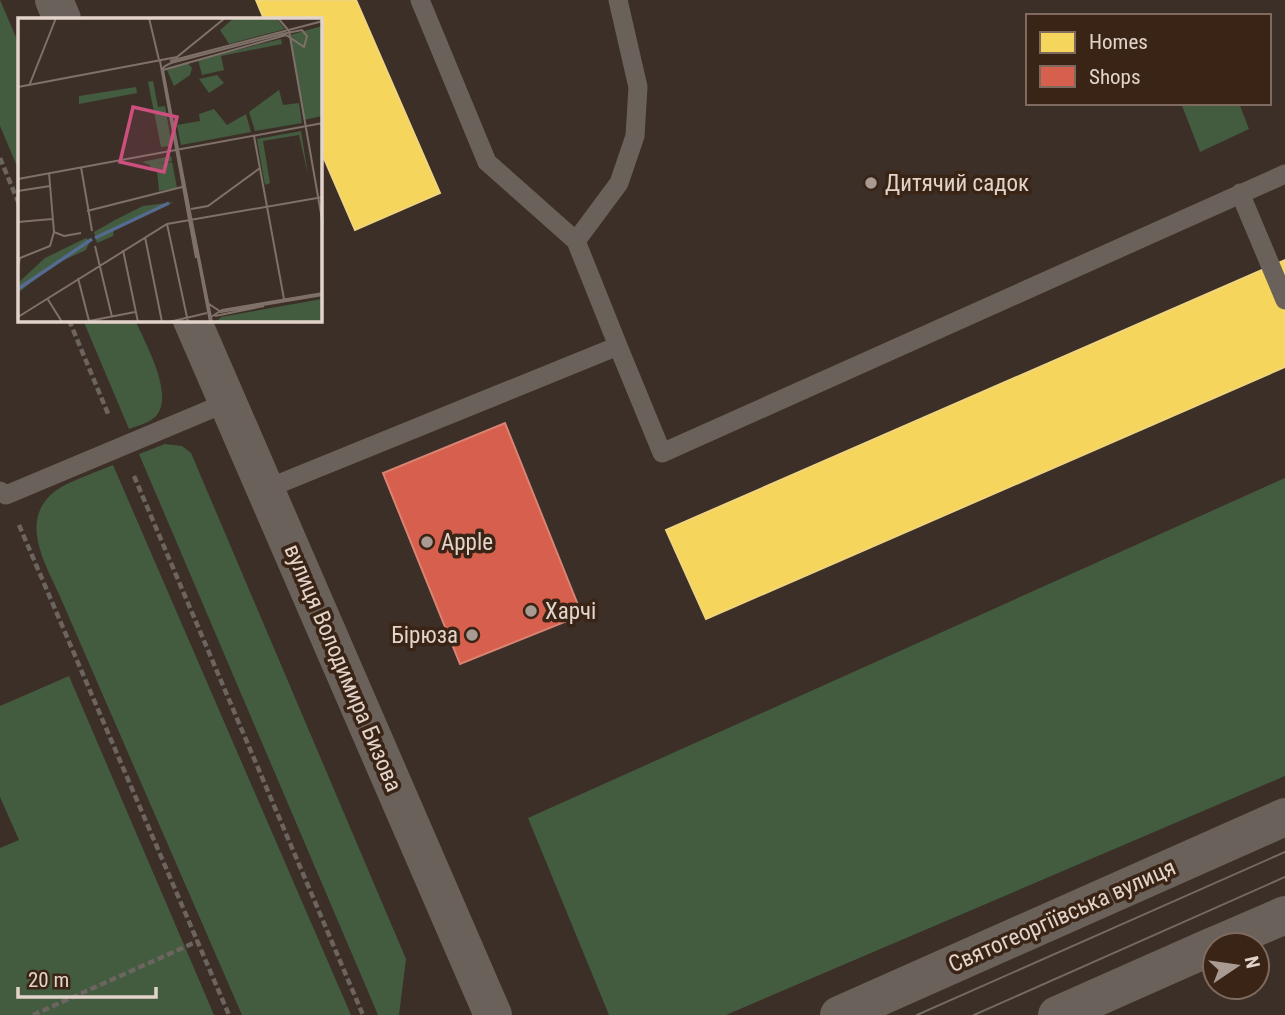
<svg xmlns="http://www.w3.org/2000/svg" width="1285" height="1015" font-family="'Roboto Condensed',sans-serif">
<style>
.green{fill:#435c3f}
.homes{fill:#f6d55c;stroke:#f0d57d;stroke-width:2}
.shops{fill:#d6604d;stroke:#da8373;stroke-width:2}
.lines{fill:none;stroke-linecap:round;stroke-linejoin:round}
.path{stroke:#6c645e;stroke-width:4.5;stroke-dasharray:7 3.5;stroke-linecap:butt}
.service{stroke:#6b615b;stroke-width:19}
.tertiary{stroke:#6b615b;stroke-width:38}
.secondary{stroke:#6b615b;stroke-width:38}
.tram{stroke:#726a64;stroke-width:2}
.poi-dot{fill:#a99a92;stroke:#3a2415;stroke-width:2.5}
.labels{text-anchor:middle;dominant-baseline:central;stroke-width:7;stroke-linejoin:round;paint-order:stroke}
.poi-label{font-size:23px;fill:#e3d4cb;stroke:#3a2415;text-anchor:start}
.street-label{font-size:23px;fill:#e3d4cb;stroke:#3a2415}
.inset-river{fill:none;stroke:#546a90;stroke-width:3.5}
.inset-road{fill:none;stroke:#7f7169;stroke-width:2}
.view{fill:#cc507d;fill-opacity:0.15;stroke:#cc507d;stroke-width:3.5}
.inset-edge{fill:none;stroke:#e3d4cb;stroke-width:3.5}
</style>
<rect width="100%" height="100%" fill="#3c2f27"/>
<path class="green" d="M0 0 19 44V171L0 126Z
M1181 103H1239L1249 129 1200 152Z
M83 320H135C145 343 177 398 154 418 148 423 137 426 129 429Z
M165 444 182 446 191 453 406 959 399 1015H378L139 454Z
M113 465 351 1015H242L62 601C48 568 17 522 54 492 66 482 97 472 113 465Z
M1285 478V776L726 1015H609L528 818Z
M69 676 214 1015H0V848L19 840 0 797V706Z"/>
<path class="homes" d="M256 0H356L440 193 355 230 320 149V19H264Z
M1285 260V367L706 619 666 530Z"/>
<path class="shops" d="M505 423 582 615 460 664 383 473Z"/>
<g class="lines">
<path class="path" d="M0 158 19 204
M69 320 109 416
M134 476 363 1015
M19 525 229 1015
M33 1015 198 941"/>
<path class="service" d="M420 0 487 162 576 241 618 346
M1240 193 1285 300
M576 241 619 183 635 136 638 87 618 0
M266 489 618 346 662 453 1285 174
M0 491 6 495 228 402"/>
<path class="tertiary" d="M54 0 62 19
M192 320 493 1015"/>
<path class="secondary" d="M1216 945 1285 915
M839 1015 1285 817
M1057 1015 1215 945"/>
<path class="tram" d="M917 1015 1285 852
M974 1015 1285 877"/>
</g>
<g class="poi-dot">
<circle cx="871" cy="183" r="7"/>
<circle cx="427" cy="542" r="7"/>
<circle cx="531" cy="611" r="7"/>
<circle cx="472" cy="635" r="7"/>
</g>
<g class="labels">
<g class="poi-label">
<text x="885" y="183">Дитячий садок</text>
<text x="441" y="542">Apple</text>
<text x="545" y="611">Харчі</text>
<text x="458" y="635" text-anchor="end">Бірюза</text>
</g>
<g class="street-label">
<text transform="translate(343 668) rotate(67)">вулиця Володимира Бизова</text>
<text transform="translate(1062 916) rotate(-24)">Святогеоргіївська вулиця</text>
</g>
</g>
<g transform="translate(18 18)">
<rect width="304" height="304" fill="#3c2f27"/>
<path d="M216 0H258L267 11 211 26 202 12ZM263 21 264 26 203 38 206 52 184 57 180 42ZM169 44 174 50 172 57 156 68 149 52ZM199 57 206 65 191 75 181 61ZM135 63 140 89 147 88 154 128 143 129 130 64ZM118 69 119 75 61 86V78ZM261 72 265 87 281 85 284 105 237 113 231 94ZM196 91 209 107 228 96 233 114 163 127 159 107 182 103 181 96ZM153 138 154 143 139 146 154 144 159 170 141 173 139 152 133 153 132 147 124 144ZM304 281V304H198L203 299Z" fill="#435c3f"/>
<path d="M304 8V98L286 102 272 17ZM283 113 290 157 281 117 245 123 252 165 247 167 239 121ZM156 184 96 211 95 218 79 225 76 214 97 202 125 188ZM68 220 72 223 68 232 35 247 0 275V265L27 240ZM297 288 285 304H211V303Z" fill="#435c3f"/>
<path class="inset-river" d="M77 220 151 185M0 271 74 221"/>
<path class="inset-road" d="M131 0 141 42M260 0 271 13 305 207M142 43 194 304M142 43 178 240M152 43 305 3M11 68 38 0M0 69 159 39 207 0M236 118 266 281M63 149 74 213M31 155 36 214M0 161 305 105M0 173 32 168M173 191 190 188 242 150M69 193 164 169M0 204 34 201M149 206 170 304M127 219 144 304M77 228 94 299M105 232 120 304M0 249 2 240 32 228 36 214 46 218 63 215M60 260 71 303M29 280 44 304M188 284 203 294 305 277M197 298 246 288M0 299 149 206 305 179M193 299 204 292 305 275M71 303 117 294M151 304 189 295M192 304 144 51 147 48 153 45 264 16 284 12 289 18 286 29 268 17 145 52 193 304"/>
<path class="view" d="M115 89 159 99 146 154 102 144Z"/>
<rect width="304" height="304" class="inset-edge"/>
</g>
<rect x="1026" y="14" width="245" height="91" fill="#3a2415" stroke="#7e6a5e" stroke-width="2"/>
<rect x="1040" y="32" width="35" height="21" fill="#f6d55c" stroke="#7e6a5e" stroke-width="2"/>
<text x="1089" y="49" font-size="21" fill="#e3d4cb">Homes</text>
<rect x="1040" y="66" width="35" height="21" fill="#d6604d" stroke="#7e6a5e" stroke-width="2"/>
<text x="1089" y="84" font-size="21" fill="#e3d4cb">Shops</text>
<g transform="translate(1236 966) rotate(77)"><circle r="33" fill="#3a2415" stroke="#7e6a5e" stroke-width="2"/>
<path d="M0-5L12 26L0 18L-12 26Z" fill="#a99a92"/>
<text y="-10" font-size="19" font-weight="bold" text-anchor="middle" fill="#e3d4cb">N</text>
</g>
<path d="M18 987v10h138v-10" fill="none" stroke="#e3d4cb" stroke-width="3.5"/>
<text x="28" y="987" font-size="21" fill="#e3d4cb" stroke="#3a2415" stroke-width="5" paint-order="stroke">20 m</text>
</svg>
